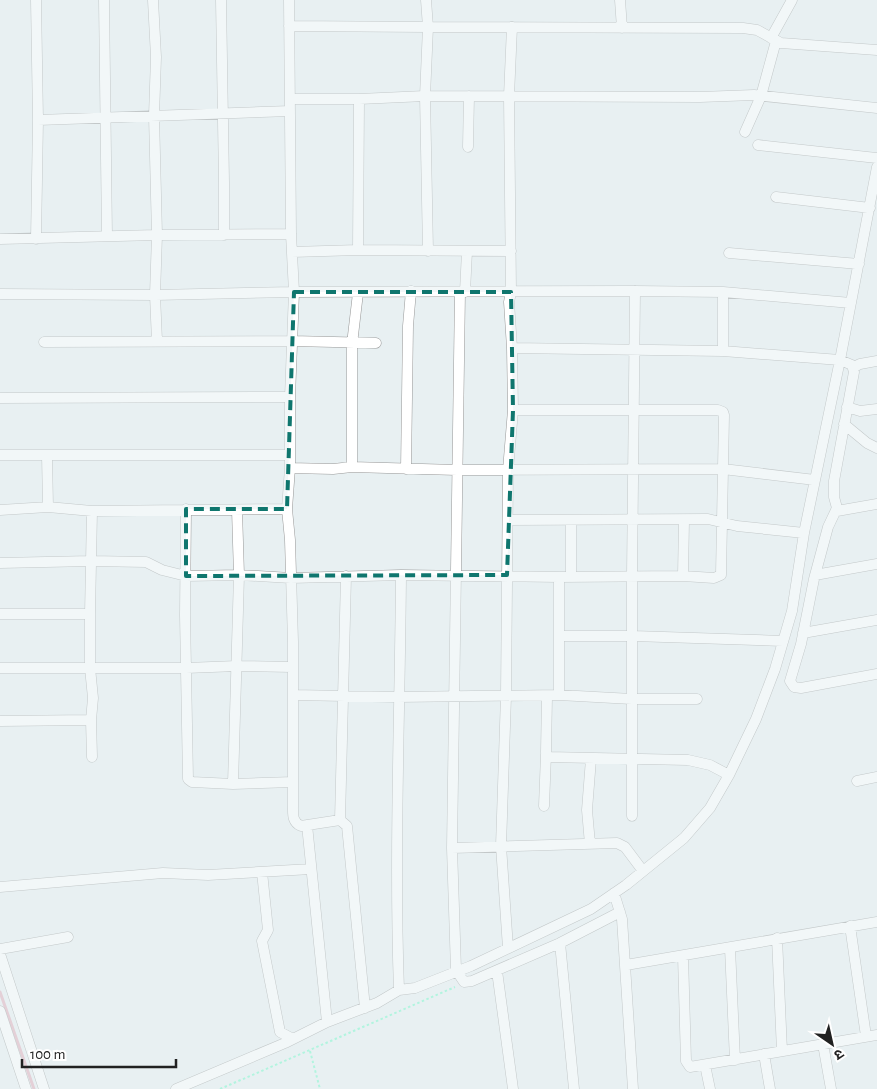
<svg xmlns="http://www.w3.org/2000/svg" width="877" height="1089" font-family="'Alegreya Sans','Noto Sans Devanagari',sans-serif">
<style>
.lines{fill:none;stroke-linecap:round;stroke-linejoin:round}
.stream{stroke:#dfa9b7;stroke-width:3}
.minor-casing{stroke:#989898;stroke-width:11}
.path{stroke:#71f9c7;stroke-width:2;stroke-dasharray:2.5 2.5;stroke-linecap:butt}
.minor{stroke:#fff;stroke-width:10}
.marked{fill:none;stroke:#0f766e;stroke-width:4;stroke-dasharray:10 6;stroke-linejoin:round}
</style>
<rect width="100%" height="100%" fill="#e8f0f2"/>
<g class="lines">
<path class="stream" d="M0 992 34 1089"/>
<defs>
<path id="minor" d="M36 0 38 120 36 239
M104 0 107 236
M153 0 156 57 154 116 157 235 155 295 157 341
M221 0 224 182V235
M289 0 291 234 294 292 290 397V468L287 509 290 540 293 642V806C293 814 292 822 301 826L340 820 346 576
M620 0 622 28
M289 26 428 27 426 0
M771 38 792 0
M290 99H359L425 96 700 97 754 95 877 108
M38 120 290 111
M745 132 761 96 776 41
M758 145 877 158
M468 147 469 96
M776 197 870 208
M0 239 157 235 291 234
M358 250 359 99
M428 251 425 96 428 27 743 28 757 30 781 43 877 50
M292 252 358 250 511 251
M729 253 859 264
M460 292 452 848 456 970 464 982 472 981 560 943 620 912
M465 292 467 251
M0 294 155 295 294 292 635 291 723 292 851 303
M44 342 292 341 376 343
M512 348 723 351 840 360 852 365 854 372 834 481V497L837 508 828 527 814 579 801 644 790 681 794 687 801 688 877 674
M723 351V292
M854 367 860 364 877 361
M0 398 290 397
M847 407 860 411 877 409
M844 424 867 443 877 448
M0 455H290
M47 455 48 507
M352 467V344L358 293
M290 468 333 469 352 467 457 470 723 469 815 480
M406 469 408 326 411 291
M186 509 185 615 188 779 192 782 233 784 293 782
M0 510 48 507 92 511 287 509
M92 511 90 614V668L93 698 91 720 92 757
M837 511 877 504
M508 520 708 519 737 526 804 533
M571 520V577
M0 563 91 561 146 562 162 570 186 576 239 575 291 578 401 575 559 577 683 576 714 578 721 575 724 415 723 412 718 410H513
M815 575 877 564
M683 576 684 520
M559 577V695
M0 614H90
M803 633 877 620
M560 636H633L783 641
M0 668H186L237 666 292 667
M293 695 398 697 559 695 632 699H697
M547 696 546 752 548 757 688 760 710 765 729 775
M0 721 91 720
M857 781 877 777
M233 784 239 575 237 510
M544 806 546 754
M632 816V576L635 291
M340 820 347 826 365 1008
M307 825 327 1022
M590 844 587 810 591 759
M452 848 617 843 625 847 643 871
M262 872 268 930 262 941 280 1032 293 1039
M0 887 163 873 208 875 311 869
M614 893 622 919 633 1089
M850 926 866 1036
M777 938 782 1051
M560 943 574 1089
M508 948 501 846 506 696 508 470 513 410 512 348 509 302 511 292 509 96 512 27
M730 948 735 1060
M0 949 68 937
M0 954 44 1089
M683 956 686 1061 690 1067 877 1035
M626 965 877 922
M497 971 513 1089
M399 990C394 852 400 713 401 575
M0 1011 26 1089
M823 1044 831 1089
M764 1054 770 1089
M705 1065 710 1089
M176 1089 285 1043 327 1022 377 1003 399 990 415 988 471 966 591 909 626 885 684 838 710 808 729 775 756 719 775 669 792 611 804 533 840 360 877 167"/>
</defs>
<use href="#minor" class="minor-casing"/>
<path class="path" d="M310 1051 320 1089
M220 1089 455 987"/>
<use href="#minor" class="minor"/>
</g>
<path d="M0 0H877V1089H0ZM294 292H511L513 410 507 575 186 576V509H287Z" fill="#e8f0f2" fill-opacity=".55" fill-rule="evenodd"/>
<path class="marked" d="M294 292H511L513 410 507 575 186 576V509H287Z"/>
<g transform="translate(832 1044) rotate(146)" stroke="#ffffff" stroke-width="4" paint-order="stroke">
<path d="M0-4L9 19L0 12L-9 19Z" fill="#212121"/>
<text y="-8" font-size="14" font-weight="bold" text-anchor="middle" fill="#212121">उ</text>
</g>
<path d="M22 1059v8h154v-8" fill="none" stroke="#212121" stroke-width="2.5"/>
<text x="30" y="1059" font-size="15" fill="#212121" stroke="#ffffff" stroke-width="4" paint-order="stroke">100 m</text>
</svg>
